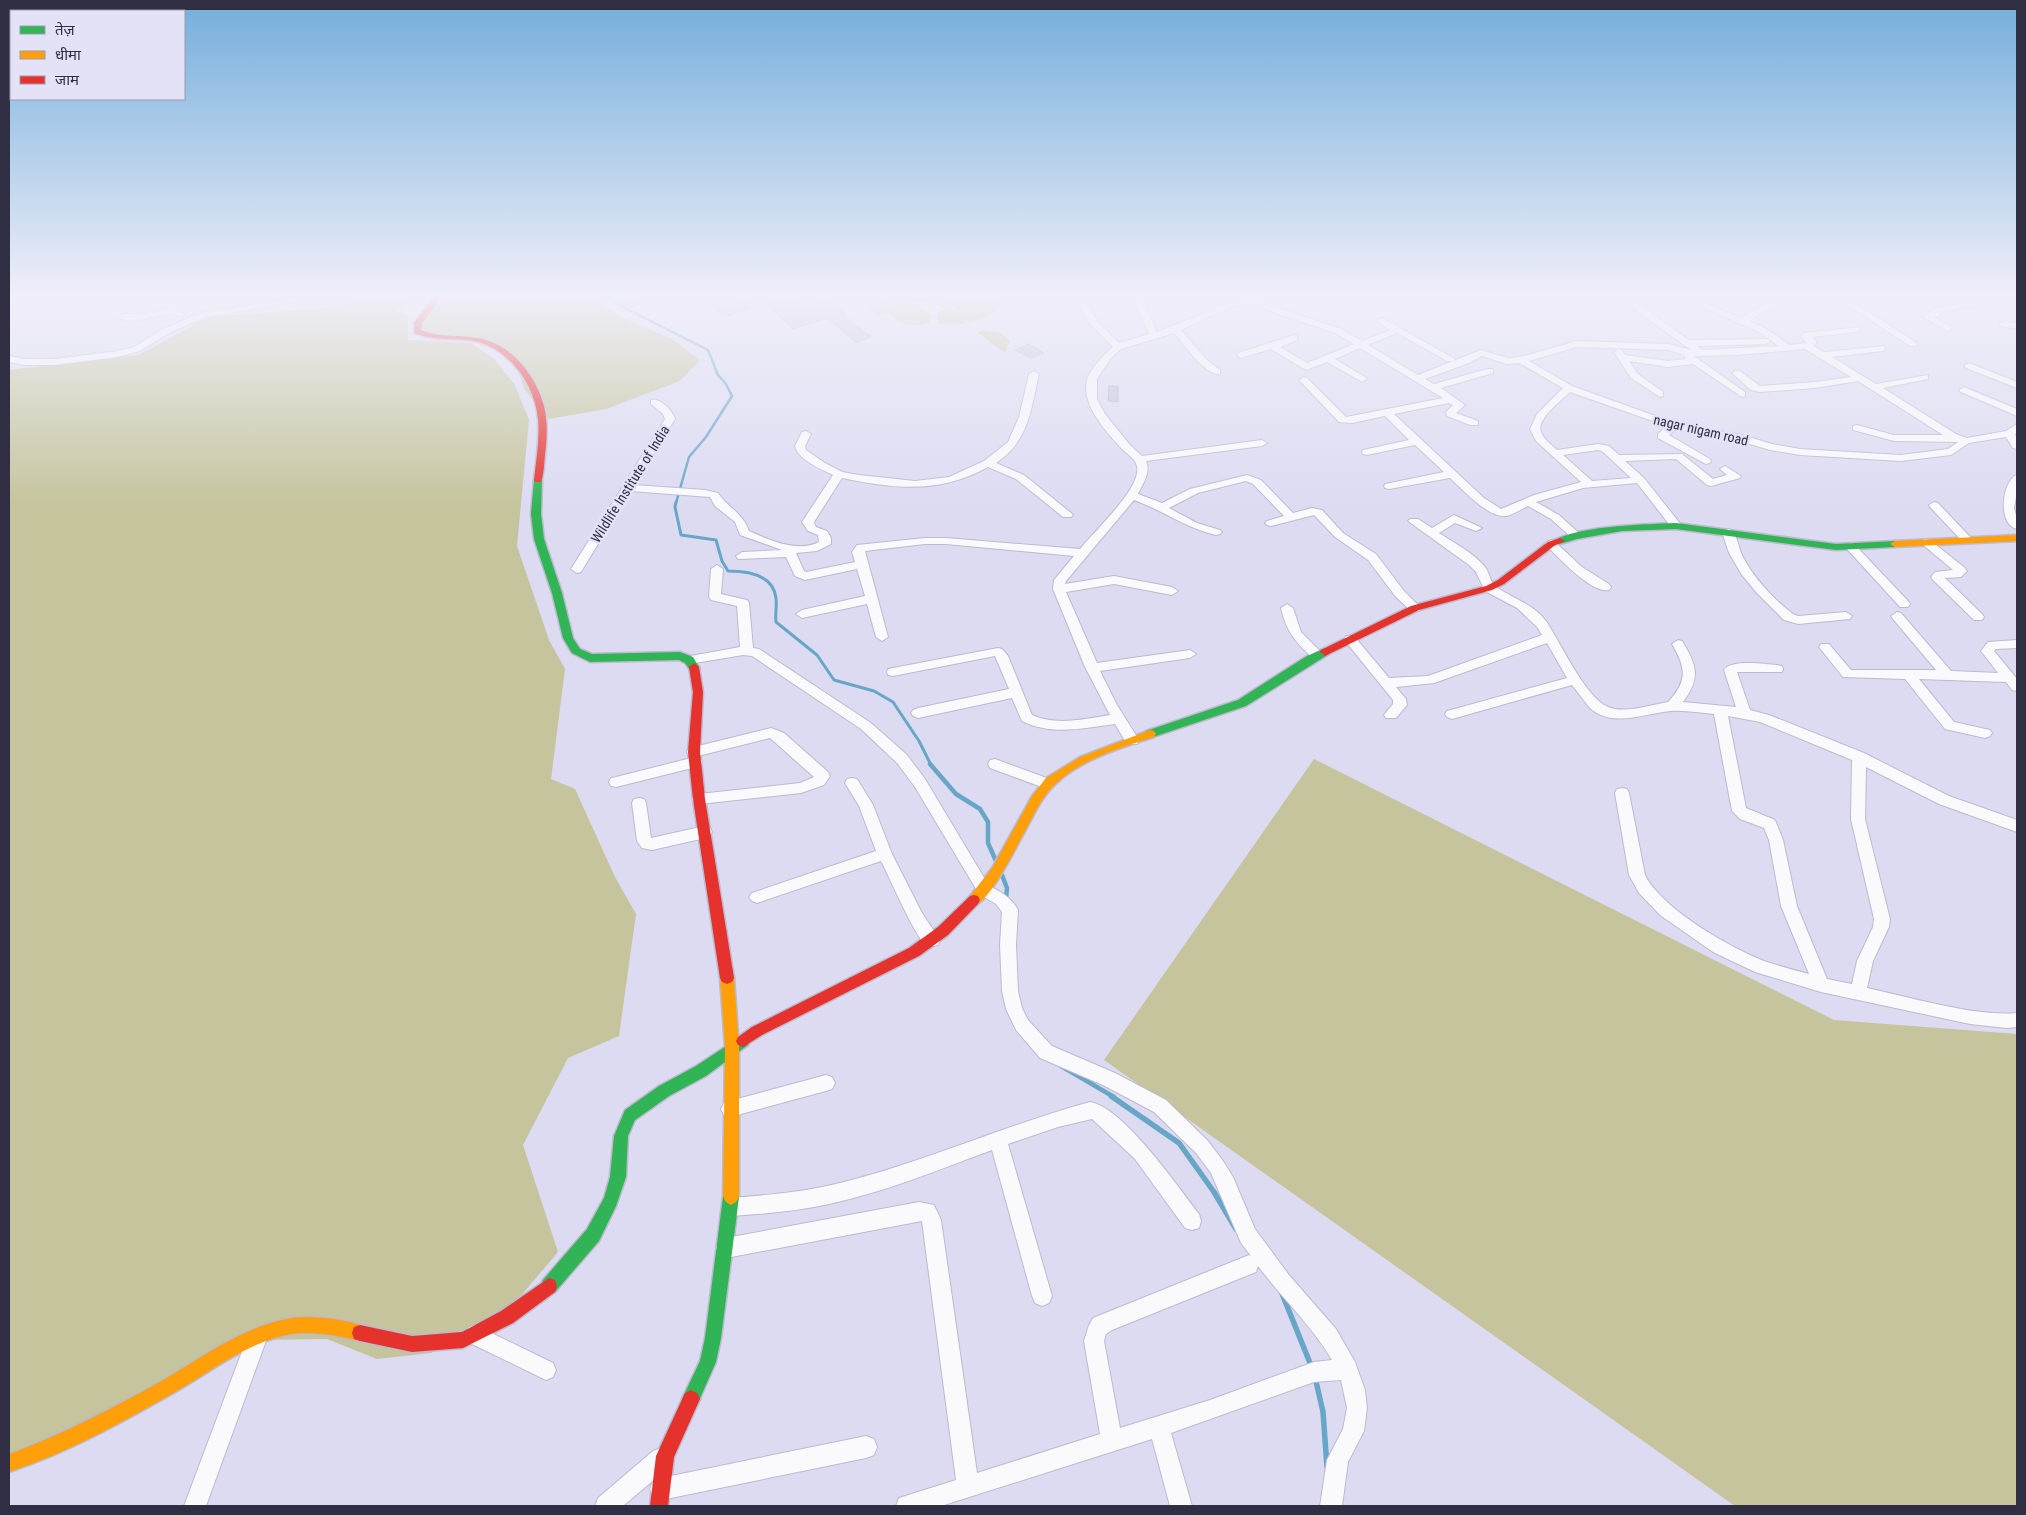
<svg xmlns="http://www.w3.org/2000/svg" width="2026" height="1515" font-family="'Roboto Condensed','Noto Sans Devanagari',sans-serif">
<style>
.green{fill:#c5c49c}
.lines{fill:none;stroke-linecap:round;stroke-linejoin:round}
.stream-far3{stroke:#67a6c7;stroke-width:2.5}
.stream-far2{stroke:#67a6c7;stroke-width:3}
.stream-far1{stroke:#67a6c7;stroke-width:4.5}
.stream{stroke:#67a6c7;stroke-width:5.5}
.building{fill:#c4c2d9;stroke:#b2b0c3}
.street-casing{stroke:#bcbacd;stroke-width:2}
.fast-casing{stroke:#bcbacd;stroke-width:3}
.slow-casing{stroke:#bcbacd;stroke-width:3}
.jam-casing{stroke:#bcbacd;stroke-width:3}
.street{fill:#fafafd;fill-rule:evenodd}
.fast{fill:#30b455;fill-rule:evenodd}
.slow{fill:#ff9f0a;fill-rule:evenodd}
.jam{fill:#e5322d;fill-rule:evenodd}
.labels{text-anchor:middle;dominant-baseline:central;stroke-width:5;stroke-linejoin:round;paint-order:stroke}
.far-street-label{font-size:14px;fill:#302e42;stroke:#e3e2f7}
</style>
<rect width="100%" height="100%" fill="#dddbf2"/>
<path class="green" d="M363 295H416L397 311 408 317V340L471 343 494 359 515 385 529 420 517 546 549 640 565 669 551 779 575 789 615 877 636 914 619 1036 568 1058 523 1145 558 1252 512 1306 431 1353 377 1359 327 1339 248 1340 9 1471V370L139 355 208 317 341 307 358 301Z
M448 295H667L629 308 589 296 619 316 672 339 700 360 680 381 606 409 549 419 524 389 515 357 473 341 446 333H413Z
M893 295H995L1001 304 992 314 969 323 964 317 965 324H938L937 313 945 309 933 303 943 304 961 314C948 296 926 305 908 301 903 300 898 297 893 295Z
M903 303 916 305 932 315 929 323C910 327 904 326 889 314L897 304Z
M982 330 1001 333 1010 341 1005 353 978 333Z
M1314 759 1834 1020 2017 1034V1506H1735L1104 1060Z"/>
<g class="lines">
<path class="stream-far3" d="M599 295 708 350 718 375 726 384 732 396 706 437 689 457 676 503"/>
<path class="stream-far2" d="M676 502 675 507 681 535 716 540 722 561 728 571C747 571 773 574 776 598 777 606 775 614 776 622L817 655 834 680 874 691 893 702 919 741 931 765"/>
<path class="stream-far1" d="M930 764 956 794 980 809 988 822V843L996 861
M1002 875 1007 888 1006 899
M1061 1066 1114 1097"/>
<path class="stream" d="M1111 1096 1179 1143 1214 1192 1236 1229
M1281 1291 1312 1368
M1315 1377 1323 1412 1327 1467"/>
</g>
<path class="building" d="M701 295H738L753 308 723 317Z
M794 296 808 307 831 300 846 313 842 314 871 337 856 342 827 318 793 329 767 304Z
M885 303 894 310 878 315 869 307Z
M1029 344 1044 353 1031 358 1015 350Z
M1109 386H1118V402L1108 401Z"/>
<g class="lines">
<defs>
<path id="street" d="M162 295H171L177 310 184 314 183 316C177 317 173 313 168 314 154 316 128 326 117 317L121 314H143L168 309Z
M312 295H336L205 317 167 334 140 351 118 357 54 365H25L9 362V356L25 359H54L118 351 134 347 161 330 200 313Z
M1074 295H1083L1097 321 1119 343 1149 334 1132 295H1141L1157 332 1212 310 1200 295H1209L1219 307C1246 295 1280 295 1309 295L1267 302 1278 308 1341 329 1362 341 1390 330 1377 321 1381 318 1384 319 1455 359 1453 361H1447L1397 333 1368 345 1418 375 1481 350 1508 358 1520 357 1577 341 1669 344 1691 350 1615 295H1625L1689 340 1769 339 1761 333 1674 295H1686L1741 318 1781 295H1792L1749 321 1767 329 1789 345 1807 343 1801 337 1804 333 1859 327 1861 329 1856 332 1812 337 1817 342 1814 346 1824 352 1885 346V350L1882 351 1832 357 1876 384 1928 375V379L1883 388 1956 434 1967 438 2006 431 2017 424V432L2015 434 2017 438V449L2013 448 2006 437 1969 443 1951 455 1901 461 1800 455 1770 450 1740 441 1676 429 1669 435 1710 459 1711 461 1710 463 1706 464 1658 438V434L1667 426 1570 392C1562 400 1536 419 1541 432 1543 439 1552 445 1557 450L1598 444 1609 446 1619 455 1682 454 1713 479 1727 475 1720 469 1725 466 1741 476 1740 478 1711 486 1707 485 1676 459 1625 461 1644 478 1682 526 1680 528H1672L1637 483 1583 488 1536 502 1559 515 1580 534 1582 536 1576 539 1572 538 1551 519 1528 506C1521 509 1513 515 1506 516 1488 518 1462 489 1450 478L1389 489 1385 488 1384 486 1385 484 1444 472 1415 445 1367 455 1363 454 1362 452 1363 450 1409 440 1385 416 1352 423 1339 422 1299 380 1304 377 1307 378 1346 417 1443 398 1360 348 1335 359 1365 377 1367 379 1362 382 1327 362 1306 370 1271 349 1241 358 1238 357V353L1294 335 1297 336V340L1280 347 1307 363 1354 344 1335 333 1272 312 1256 304 1234 306 1181 330 1206 359 1220 370V374C1206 377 1183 343 1174 333L1121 349 1111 358 1097 379V399L1105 414 1130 445 1142 456 1262 440 1267 443 1262 446 1146 461C1151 473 1143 483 1138 494L1162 503 1190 489 1247 475 1261 480 1293 513 1312 508 1322 510 1343 533 1376 554 1404 591 1421 608 1419 611H1411L1396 597 1368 560 1335 537 1314 515 1271 526 1267 525 1265 523 1267 521 1284 516 1253 484 1246 481 1198 493 1169 508 1197 523 1220 530 1222 532 1220 534 1216 535C1186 528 1162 510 1134 500L1066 581 1065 584 1114 576 1172 587 1178 591 1172 595 1114 584 1066 592 1097 663 1190 650 1196 654 1190 658 1100 671 1117 705 1139 740 1137 744H1127L1115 724C1083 728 1052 736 1022 721L1012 698 918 718 913 716 911 713 913 710 918 708 1009 689 995 656 893 676 888 675 887 672 888 669 893 668 998 648 1002 649 1008 656 1032 715C1056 726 1085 719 1110 715L1085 667 1053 589 1054 580 1074 556 946 544H925L865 551 888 637 882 641 876 637 867 604 802 618 796 614 802 610 865 596 857 569 805 580 795 576 786 557 738 559 736 556 742 552 782 550 740 535 735 522 715 506 710 497 630 491 581 572 577 573 571 569 665 419 663 414 651 404V400C661 398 672 410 675 419L634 485 705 490 718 493C728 508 743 513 749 531 769 540 798 553 819 542L818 535 808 531 802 522 833 475C821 469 798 460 795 446L802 432 806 431 811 434 805 446 806 450 825 463 842 472 859 475 915 481 949 477 984 461 1008 442 1019 417 1029 374 1034 371 1039 374C1031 409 1029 441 996 463L1024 475 1071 513 1073 515 1071 517H1063L1016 479 988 467C939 494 895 489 842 478L814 522 816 527 827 531 831 538V544L817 551 796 553 804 571 806 572 855 562 852 552 857 545 925 538H946L1080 549C1094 532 1134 494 1137 473 1139 460 1130 457 1122 449 1106 432 1081 405 1087 380 1089 371 1105 353 1113 347L1090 324ZM1769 339 1778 346 1703 350 1697 346 1766 344 1769 343ZM1577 347 1668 350 1684 355 1686 359 1668 361 1625 355 1622 350 1619 349 1614 352 1631 378 1660 397 1663 396V392L1638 374 1629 361 1668 367 1693 364 1742 397 1745 396V392L1694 356 1739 355 1805 349 1851 377 1815 382 1760 386 1740 371 1737 370 1732 373 1751 390 1760 392 1815 388 1858 381 1943 435H1894L1857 425 1853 426V430L1894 441 1958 442 1948 449 1901 455 1800 449 1772 444 1742 435 1686 425 1658 417 1572 386 1529 361ZM1482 356 1507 364 1519 363 1563 388 1537 414 1530 429 1536 441 1581 482 1534 495 1501 509 1484 498 1394 414 1449 403 1453 405 1446 412 1447 416 1470 425H1478V421L1456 413 1465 405 1441 388 1493 373V369H1487L1434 384 1425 379 1469 363ZM1598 450 1602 451 1631 478 1592 481 1563 455Z
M1832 295H1843L1918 344 1916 346H1910Z
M1982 295 2015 296 2011 299 1984 300 1975 306 1941 312 1939 316 1934 317 1950 326 1952 328 1947 331 1923 317 1935 308 1969 302Z
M2003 321 2017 323V329L2000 326 1999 324Z
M1969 363 2017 382V388L1966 368 1964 366Z
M1964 387 2017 409V416L1961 392 1959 390Z
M2017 475V491L2014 508 2017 519V529C1996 524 2003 479 2017 475Z
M1934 502 1938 503 1971 538 1973 540 1971 542H1963L1930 507 1929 505Z
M1454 515 1482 528 1476 531 1455 523 1439 533C1454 543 1474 553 1485 567 1490 573 1490 583 1496 587 1514 599 1536 605 1548 624 1561 644 1586 698 1608 707 1624 714 1651 705 1668 702 1688 681 1686 668 1672 644L1678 640 1682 641C1697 665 1701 678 1683 702L1736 707 1724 670C1731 659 1764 664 1777 665L1782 666 1783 669 1782 672H1737L1750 710 1769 715 1864 753 1949 796 2017 820V832L1939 804 1866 767 1865 819 1890 919 1889 927 1873 961 1867 988C1910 997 1975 1017 2017 1013V1027L2007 1028 1970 1024 1821 992 1755 972 1713 952 1660 915 1639 893 1629 875 1615 793 1617 789 1622 788 1627 789 1629 793 1645 875C1662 909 1729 947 1764 961 1779 966 1794 970 1809 974L1781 906 1769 840 1764 828 1740 819 1732 811 1714 714C1700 713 1685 710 1671 711 1645 713 1611 729 1589 707 1583 700 1578 692 1572 685L1452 719 1447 717 1445 714 1447 711 1567 678 1547 643 1434 683 1396 687 1406 699 1407 705 1396 718H1386L1384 715 1393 704V700L1346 642 1344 639 1346 636H1354L1389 678 1428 676 1542 635 1537 627 1517 608 1485 591 1476 572 1469 565 1408 521 1410 519H1418L1432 528ZM1728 716 1760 722 1852 760 1851 819 1874 919 1873 927 1857 961 1852 984 1827 979 1797 906 1783 840 1775 820 1746 808Z
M1728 529C1737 531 1738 547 1742 555 1753 577 1773 599 1793 614L1798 616 1846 612 1852 616 1850 619 1798 624 1784 620 1756 592 1742 575 1729 553 1722 532Z
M1926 539 1930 540 1965 568 1967 571 1961 577 1945 578 1982 614 1984 617 1982 620H1974L1933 580 1931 577 1935 572 1953 570 1922 544 1920 542 1922 540Z
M1551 540 1555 542 1582 567 1609 584 1611 587 1609 590C1592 594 1559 558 1547 546L1545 544Z
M1851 543 1855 545 1908 601 1910 604 1908 607H1900L1847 549 1845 547 1847 545Z
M717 565 723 569 721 594 747 600 749 603 753 648 759 649 871 723 907 755 925 779 989 886C1001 892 1012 898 1018 910L1016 945 1018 991 1022 1008 1028 1020 1052 1046 1115 1073 1166 1100 1208 1141 1223 1161 1233 1177 1255 1229 1289 1275 1336 1329 1355 1362 1365 1390 1367 1408 1364 1431 1348 1462 1342 1506H1320L1327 1460 1343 1429 1347 1408 1341 1380 1314 1382 1171 1433 1192 1506H1170L1152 1439 941 1506H896L899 1498 956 1480 922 1221 726 1258 719 1255 716 1248 719 1241 726 1238 919 1202 934 1205 941 1220 977 1473 1100 1434 1084 1341 1089 1325 1093 1318 1249 1255 1251 1256 1241 1243 1211 1173 1196 1153 1154 1112 1103 1085 1040 1058 1016 1030 1006 1009 1002 991 1000 945 1002 912 996 904 979 894 915 787 897 763 861 729 752 656 743 655 689 664 685 663 683 660 685 657 740 647 737 606 711 600 709 597 711 569ZM1258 1266C1282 1298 1312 1326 1332 1360L1314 1362 1210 1400 1120 1428 1104 1341 1106 1334 1112 1330 1256 1272Z
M1287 604 1293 608 1301 632 1321 652 1323 655 1321 658H1313C1296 643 1286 631 1281 608Z
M1897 612 1901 613 1951 671 1998 673 1981 651 1988 642 2017 640V648L1996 649 1994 651 2017 679V691L2012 690 2006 682 1919 679 1954 722 1990 730 1992 733 1990 736 1985 738 1945 729 1905 679 1843 677 1819 647 1821 644H1829L1851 670H1936L1893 619 1891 616Z
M771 728 784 733 828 772 830 776 824 785 801 793 699 804 694 803 692 799 694 795 699 794 800 783 814 777 770 738 694 757 689 756 687 752 689 748 694 747Z
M695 757 700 758 702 762 700 766 616 787 611 786 609 782 611 778 616 777Z
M995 759 1052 780 1054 784 1052 788 1047 789 990 768 988 764 990 760Z
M852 778 857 779 873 805 892 854 922 913 940 940 938 945C934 946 930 947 926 945 914 935 890 878 881 861L757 903 752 901 749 897 752 893 876 851 859 806 845 783 847 779Z
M639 798 644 799 646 803 651 838 705 826 710 828 712 832 710 836 705 838 652 850 642 848 637 841 632 803 634 799Z
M826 1075 832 1077 835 1083 832 1089 826 1091 730 1117 724 1115 721 1109 724 1103 730 1101Z
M1090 1102C1123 1107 1178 1187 1199 1214L1201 1221 1199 1228 1192 1230 1185 1228 1135 1159 1092 1119 1058 1127 1008 1144 1052 1296 1049 1303 1042 1306 1035 1303 1032 1296 992 1150C938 1170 885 1192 829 1204 797 1211 764 1214 731 1216L724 1214 722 1207 724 1200 731 1198C768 1195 805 1192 840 1183 925 1162 1005 1125 1090 1102Z
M475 1325 553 1363 556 1370 553 1377 546 1380 468 1342 465 1335 468 1328Z
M257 1328 264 1331 267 1338 206 1506H184L247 1338 250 1331Z
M866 1436 874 1439 877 1447 874 1455 866 1458 661 1500 653 1497 650 1489 653 1481 661 1478Z
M661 1448 669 1451 672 1459 669 1467 623 1506H595L598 1498 653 1451Z"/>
<path id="fast" d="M538 477 542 480 541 514 544 539 562 593 573 638 580 649 592 654 680 652 693 657 699 667 698 670H690L685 663 679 660 590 662 572 653 563 638 552 593 534 539 531 514 534 480Z
M1676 523 1836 544 1895 541 1900 544 1895 547 1836 550 1676 529 1622 531 1577 539 1560 544 1555 541C1573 526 1651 524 1676 523Z
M1325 648 1330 652 1329 654 1246 706 1150 738 1144 734 1146 731 1238 700 1307 656Z
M743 1035 748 1037 750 1041 748 1045 706 1076 669 1096 635 1120 628 1136 626 1177 616 1206 599 1241 555 1292 549 1294 543 1292 541 1286 543 1280 587 1229 604 1198 610 1177 614 1136 625 1110 659 1086 696 1066Z
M731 1189 736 1192 739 1197 721 1338 716 1362 697 1405 691 1408 685 1405 682 1399 700 1361 705 1338 723 1197 726 1192Z"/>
<path id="slow" d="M2017 535V541L1895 547 1890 544 1895 541Z
M1150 730 1154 731 1156 734 1154 737C1114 750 1064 764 1041 802 1029 821 994 897 977 904 973 906 973 905 970 904L968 900 970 896 992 868 1032 796 1046 778 1080 757Z
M727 972 732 974 734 978 739 1047V1197L736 1202 731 1205 726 1202 723 1197 725 1047 720 978 722 974Z
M301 1317C322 1317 346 1319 366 1327L368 1333 366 1339 360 1341C338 1336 315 1331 292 1334 249 1341 213 1370 177 1391 123 1422 67 1453 9 1472V1454C63 1434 113 1408 163 1380 206 1355 250 1321 301 1317Z"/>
<path id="jam" d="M432 295H439L440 300 422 323 421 330C442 339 467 333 489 341 516 350 537 379 544 406 548 422 547 439 545 455 544 464 544 474 541 482H535L534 480C536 460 540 439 538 419 535 386 511 351 478 342 457 337 435 342 414 333V323L432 300Z
M1560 538 1565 541 1554 546 1504 584 1492 590 1419 610 1329 654 1325 656 1320 652 1321 650 1411 606 1486 586 1498 580 1548 542Z
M694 663 699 667 703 692 700 752 705 799 734 978 732 982 727 984 722 982 720 978 693 799 688 752 693 692 689 667Z
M974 895 978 896 980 900 978 904 948 935 919 956 762 1035 743 1047 738 1045 736 1041 738 1037 752 1027 909 948 938 927 970 896Z
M549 1278 555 1280 557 1286 555 1292 513 1323 463 1348 412 1352 360 1341 354 1339 352 1333 354 1327 360 1325 412 1336 462 1332 501 1311Z
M691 1390 697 1393 700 1399 674 1457 668 1506H650L656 1456 685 1393Z"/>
</defs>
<use href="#street" class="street-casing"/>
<use href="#fast" class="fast-casing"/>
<use href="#slow" class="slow-casing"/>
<use href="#jam" class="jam-casing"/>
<use href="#street" class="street"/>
<use href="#fast" class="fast"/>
<use href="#slow" class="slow"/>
<use href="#jam" class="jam"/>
</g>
<linearGradient id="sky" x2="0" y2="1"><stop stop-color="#74aedb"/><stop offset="0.58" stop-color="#f0eff9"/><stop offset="1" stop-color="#f0eff9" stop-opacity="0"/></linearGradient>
<rect width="2026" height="508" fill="url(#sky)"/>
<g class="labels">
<g class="far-street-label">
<text transform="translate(1701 430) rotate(13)">nagar nigam road</text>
<text transform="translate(630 484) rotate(-58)">Wildlife Institute of India</text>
</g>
</g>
<rect width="2026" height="1515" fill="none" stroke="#302e42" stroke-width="20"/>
<rect x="10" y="10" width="175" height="90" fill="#e3e2f7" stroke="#9b9aaf"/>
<rect x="20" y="26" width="25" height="8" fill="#30b455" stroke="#9b9aaf"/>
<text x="55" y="35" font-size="15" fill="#302e42">तेज़</text>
<rect x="20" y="51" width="25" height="8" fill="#ff9f0a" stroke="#9b9aaf"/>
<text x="55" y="60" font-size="15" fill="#302e42">धीमा</text>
<rect x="20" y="76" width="25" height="8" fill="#e5322d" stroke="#9b9aaf"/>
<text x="55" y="85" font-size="15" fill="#302e42">जाम</text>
</svg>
